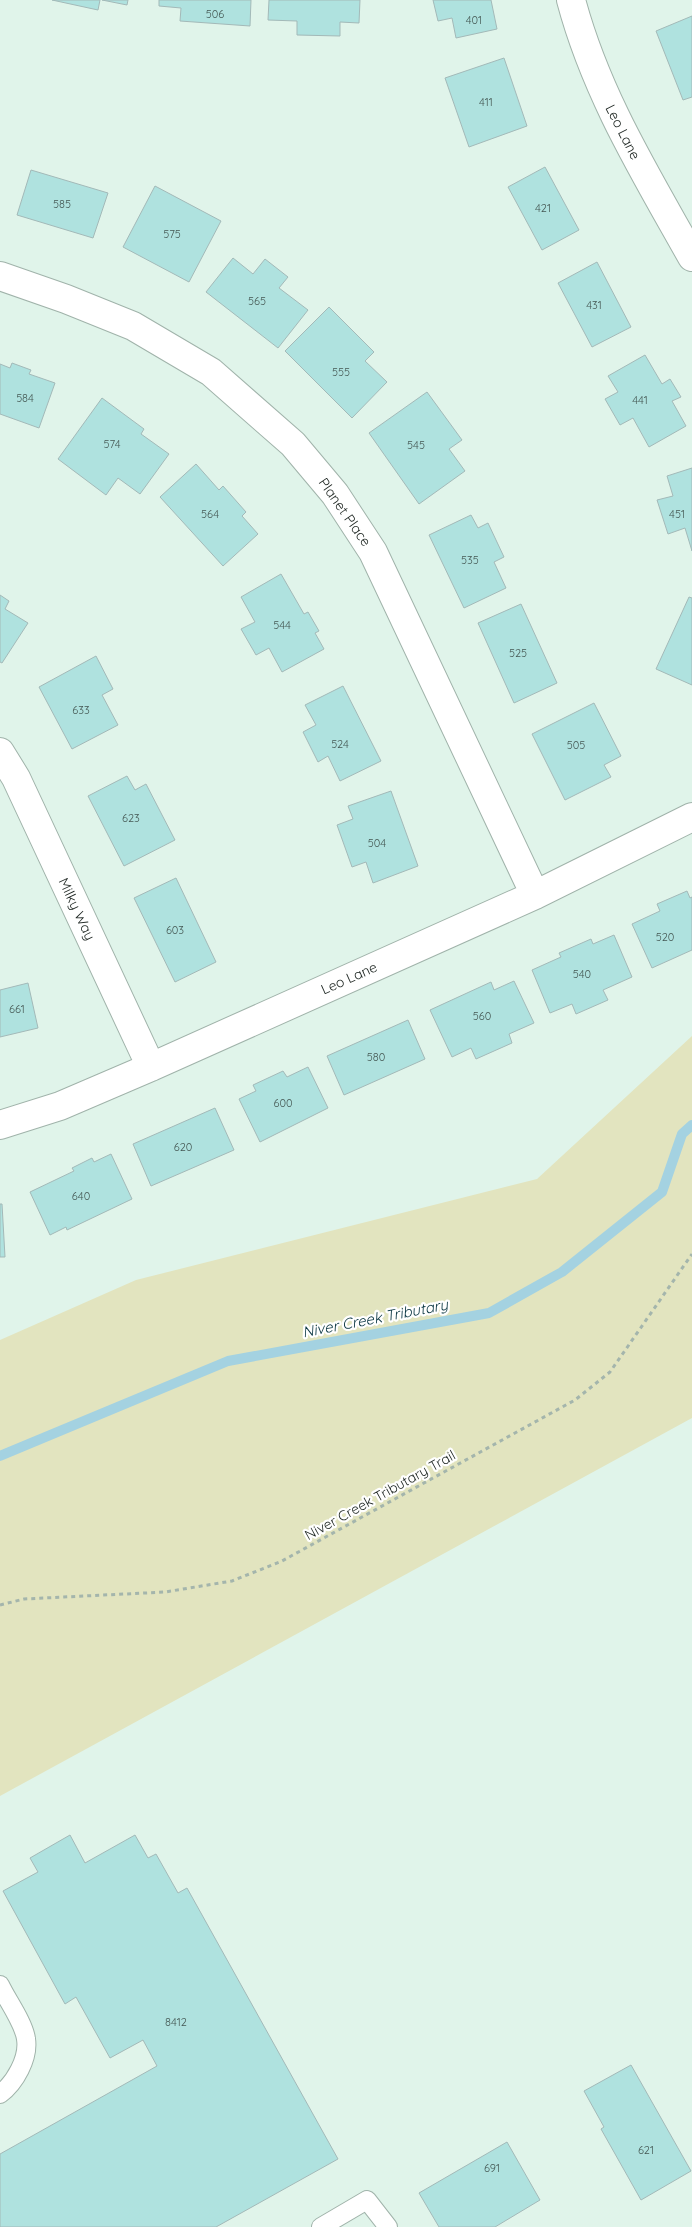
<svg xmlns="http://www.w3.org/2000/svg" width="692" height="2227" font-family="Quicksand,sans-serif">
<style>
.green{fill:#e2e4bf}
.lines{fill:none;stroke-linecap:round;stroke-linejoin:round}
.stream{stroke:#a4d2e1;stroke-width:10}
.building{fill:#afe2df;stroke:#a3b9b8}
.service-casing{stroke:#a0b3aa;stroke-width:20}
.minor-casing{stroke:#a0b3aa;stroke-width:30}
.path{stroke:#a4b5ac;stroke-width:3;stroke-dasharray:4 4;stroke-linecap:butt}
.service{stroke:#fff;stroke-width:18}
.minor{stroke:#fff;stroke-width:28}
.labels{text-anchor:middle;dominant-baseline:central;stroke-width:4.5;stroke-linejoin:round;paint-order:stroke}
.number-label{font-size:11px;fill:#455854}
.street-label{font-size:14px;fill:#222a26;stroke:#fff}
.water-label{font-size:15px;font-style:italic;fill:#083440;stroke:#fff}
</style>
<rect width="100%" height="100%" fill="#e0f4ea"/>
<path class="green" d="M692 1036V1418L0 1796V1340L136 1280 537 1179Z"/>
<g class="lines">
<path class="stream" d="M0 1456 228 1361 489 1313 562 1272 662 1192 682 1134 692 1125"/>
</g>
<path class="building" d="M52 0H100L98 10Z
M102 0H128L127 5Z
M159 0H251L250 26 180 21 181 8 159 6Z
M269 0H360L359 23 340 22V36L297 35V21L268 20Z
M433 0H491L497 29 456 38 452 18 438 21Z
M692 16V97L683 100 656 31Z
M504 58 527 126 469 147 445 78Z
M545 167 579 230 542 250 508 187Z
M31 170 108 193 93 238 17 215Z
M155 186 221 221 189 282 123 247Z
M233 258 253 274 265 259 288 277 279 288 308 310 278 348 206 292Z
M597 262 631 327 592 347 558 283Z
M329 307 374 352 365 361 387 382 352 418 285 351Z
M645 355 662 384 670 379 681 397 672 401 686 426 649 447 633 418 620 425 605 399 618 392 608 376Z
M12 363 31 370 29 374 55 383 39 428 0 414V364L10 368Z
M427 392 462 440 449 449 465 471 419 504 369 433Z
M102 398 144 429 141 434 169 454 140 494 118 478 106 495 58 459Z
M196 464 219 490 223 486 246 512 242 516 258 534 223 566 160 497Z
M692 468V551L685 528 668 534 657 500 673 496 667 476Z
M471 515 478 528 488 523 504 557 494 562 506 588 464 608 429 535Z
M281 574 304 614 308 612 319 631 315 633 324 649 282 672 269 648 256 655 241 629 255 622 241 597Z
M0 595 9 601 5 609 28 623 2 663 0 662Z
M689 597 692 598V685L656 669Z
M521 604 557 683 514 703 478 623Z
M96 656 113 689 102 695 118 725 72 749 39 687Z
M343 686 381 761 340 781 328 756 318 762 303 732 316 725 305 705Z
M594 703 621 756 604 765 611 777 565 800 532 734Z
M127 776 135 790 146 784 175 840 124 866 88 796Z
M391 791 418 866 373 883 366 862 352 867 337 825 353 819 348 806Z
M176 878 216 962 175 982 134 898Z
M687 891 690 898 692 897V950L652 968 632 924 660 911 657 904Z
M614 935 632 977 603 990 608 1000 576 1014 572 1004 550 1013 532 970 561 957 559 953 591 939 593 944Z
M514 981 534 1023 509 1034 512 1043 476 1059 471 1048 452 1057 430 1010 491 982 494 990Z
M28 983 38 1028 0 1037V990Z
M408 1020 425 1059 344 1095 327 1056Z
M308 1067 328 1108 260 1142 239 1099 256 1091 253 1085 283 1071 287 1077Z
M215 1108 234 1150 151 1186 133 1144Z
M111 1154 132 1199 67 1230 66 1227 50 1235 30 1192 74 1171 72 1168 92 1158 94 1162Z
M0 1204H2L5 1257H0Z
M70 1835 85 1863 135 1835 148 1858 156 1854 178 1893 187 1888 338 2159 216 2227H0V2154L157 2066 143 2040 110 2058 76 1997 65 2004 3 1891 38 1872 30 1858Z
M631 2065 691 2171 641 2200 601 2129 604 2127 584 2091Z
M507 2142 540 2200 495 2227H439L419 2193Z"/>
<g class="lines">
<defs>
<path id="service" d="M0 1985C7 2000 24 2023 26 2039 29 2058 15 2083 0 2094
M321 2227 367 2200 388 2227"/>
<path id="minor" d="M571 0C596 94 645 173 692 257
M0 276 66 299 133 326 211 372 293 444 335 494 373 552 535 895
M0 752 16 778 151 1067
M0 1125 60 1106 151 1067 535 895 692 817"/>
</defs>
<use href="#service" class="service-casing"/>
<use href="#minor" class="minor-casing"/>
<path class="path" d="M0 1605 24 1599 165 1592 232 1581 282 1561 575 1400 610 1372 692 1254"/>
<use href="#service" class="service"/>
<use href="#minor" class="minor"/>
</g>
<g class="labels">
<g class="number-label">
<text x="215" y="14">506</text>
<text x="474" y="20">401</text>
<text x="486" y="102">411</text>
<text x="62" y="204">585</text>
<text x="543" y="208">421</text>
<text x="172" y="234">575</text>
<text x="257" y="301">565</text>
<text x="594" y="305">431</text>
<text x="341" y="372">555</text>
<text x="25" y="398">584</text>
<text x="640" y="400">441</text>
<text x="112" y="444">574</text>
<text x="416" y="445">545</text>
<text x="210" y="514">564</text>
<text x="677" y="514">451</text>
<text x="470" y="560">535</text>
<text x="282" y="625">544</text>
<text x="518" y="653">525</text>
<text x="81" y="710">633</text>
<text x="340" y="744">524</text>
<text x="576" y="745">505</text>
<text x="131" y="818">623</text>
<text x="377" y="843">504</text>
<text x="175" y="930">603</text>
<text x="665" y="937">520</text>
<text x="582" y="974">540</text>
<text x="17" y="1009">661</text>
<text x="482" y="1016">560</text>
<text x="376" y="1057">580</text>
<text x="283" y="1103">600</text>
<text x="183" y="1147">620</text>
<text x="81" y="1196">640</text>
<text x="176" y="2022">8412</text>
<text x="646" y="2150">621</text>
<text x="492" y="2168">691</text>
</g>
<g class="street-label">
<text transform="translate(623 132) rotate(63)">Leo Lane</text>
<text transform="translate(345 512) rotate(55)">Planet Place</text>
<text transform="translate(77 909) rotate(65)">Milky Way</text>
<text transform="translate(349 978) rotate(-24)">Leo Lane</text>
<text transform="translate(380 1495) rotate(-29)">Niver Creek Tributary Trail</text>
</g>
<g class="water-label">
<text transform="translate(375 1318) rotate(-11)">Niver Creek Tributary</text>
</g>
</g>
</svg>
